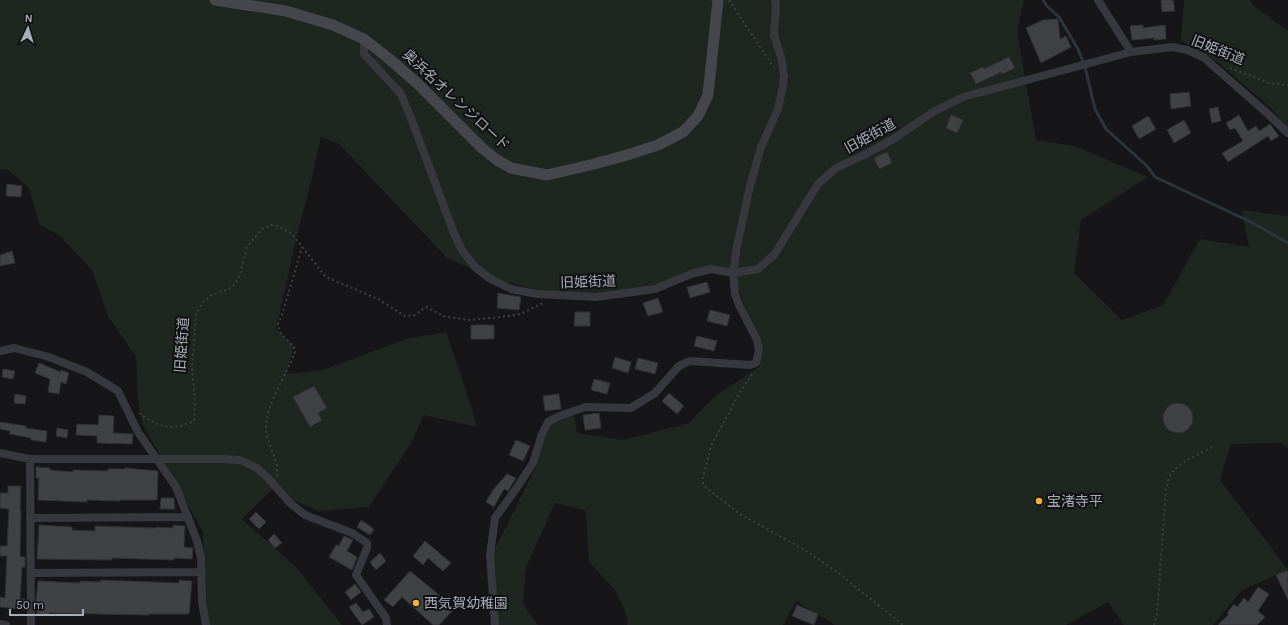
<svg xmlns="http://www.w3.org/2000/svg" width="1288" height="625" font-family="Karla,'Noto Sans JP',sans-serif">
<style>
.green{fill:#1e261f}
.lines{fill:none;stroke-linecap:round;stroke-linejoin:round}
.stream{stroke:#2c353c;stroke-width:3}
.building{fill:#404145;stroke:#303034}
.path{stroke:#3d3f44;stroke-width:2;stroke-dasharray:2 3;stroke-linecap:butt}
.street{stroke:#37383d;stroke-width:8}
.secondary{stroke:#45474d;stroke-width:11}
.poi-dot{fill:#f2b134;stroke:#111113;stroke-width:1.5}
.labels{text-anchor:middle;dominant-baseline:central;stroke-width:4;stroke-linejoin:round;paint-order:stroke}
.street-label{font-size:14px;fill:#a8adb8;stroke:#111113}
.poi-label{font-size:14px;fill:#a8adb8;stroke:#111113;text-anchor:start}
</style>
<rect width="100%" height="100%" fill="#161618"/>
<path class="green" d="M0 0H1024L1017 32 1036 140 1075 146 1148 177 1081 220 1074 273 1122 320 1163 305 1200 239 1249 247 1242 210 1288 216V449L1281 443 1231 444 1220 480 1288 570 1242 590 1213 625H1124L1108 602 1066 625H835L796 601 783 625H626L628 624 625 611 615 590 589 562 586 511 555 503 526 567 523 604 538 625H495L490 559 536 467 548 422 574 414 577 433 623 440 689 423 715 396 760 366 758 344 733 273 718 270 610 295 540 291 497 279 448 259 339 144 321 137 310 186 297 235 276 329 294 347 286 374 323 370 406 339 446 332 464 384 477 427 424 415 411 443 369 507 318 511 283 495 275 487 242 519 297 568 342 625H207L204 616 203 532 142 423 138 402 136 357 108 316 92 270 60 236 39 224 29 188 8 170 0 169Z
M1184 0H1250L1253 5 1288 31V131L1272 109 1219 63 1181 41Z"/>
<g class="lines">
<path class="stream" d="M1043 0 1047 6 1059 17 1078 49 1085 67 1095 109 1106 129 1147 166 1155 177 1253 223 1288 243"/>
</g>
<path class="building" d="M1161 0H1173L1175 11 1162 12Z
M1058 19 1060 39 1066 36 1071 47 1041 63 1026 28 1043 20Z
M1143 25V28L1165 25 1166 39 1154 40V38L1132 40 1130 26Z
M1009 57 1015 68 1002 74 1001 72 976 84 970 73 983 67 984 69Z
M1189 92 1191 106 1171 109 1170 94Z
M1218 107 1221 121 1212 123 1209 109Z
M951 115 963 120 957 133 946 128Z
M1239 115 1248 131 1256 126 1259 131 1270 124 1279 136 1271 141 1268 136 1228 162 1222 153 1243 141 1235 128 1230 130 1226 123Z
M1148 116 1156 129 1139 139 1132 126Z
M1184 120 1191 133 1174 143 1167 130Z
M887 152 892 163 879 169 874 158Z
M7 184 22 186 21 197 6 196Z
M12 251 15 263 0 266V255Z
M707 282 710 292 690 298 687 287Z
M498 293 521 297 519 310 497 308Z
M658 298 663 312 648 316 643 303Z
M710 310 730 315 727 326 707 321Z
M575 312H590V326H574Z
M471 325H494V339H471Z
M697 336 717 341 714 351 694 346Z
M615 357 631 362 628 373 612 368Z
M638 358 658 363 655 374 635 369Z
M39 363 61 372V370L69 373 66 384 61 382 59 394 48 392 50 379 35 373Z
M3 369 15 371 13 379 2 377Z
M594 379 610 383 607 394 591 390Z
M314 386 327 408 318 413 322 420 310 427 293 397Z
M669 393 684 406 677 414 662 401Z
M15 394 26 396 25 404 14 403Z
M559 394 561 409 545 411 543 396Z
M1163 418a15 15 0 1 1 30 0a15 15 0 1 1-30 0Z
M599 413 601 428 585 430 583 415Z
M99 415 114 416 113 433 133 434 132 444 97 443V436L76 435 77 424 98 425Z
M0 422 26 426V428L47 431 46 442 31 440V438L9 434 10 431 0 429Z
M57 428 68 430 67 438 56 436Z
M516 440 530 446 523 461 509 455Z
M36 467 50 468V470L73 472V470L108 471V469H125V468L158 471 157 500H120V501L87 500V502L38 500 39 478H36Z
M507 474 516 478 508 491 504 489 494 507 486 502 493 490Z
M8 486H21L20 510H21L20 556 25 557V567H22L20 599H25V610L0 607V597L5 598 7 556H0V546H7L9 509 0 508V493H8Z
M161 498H174L175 509H160Z
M256 512 266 522 259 529 249 519Z
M361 520 374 529 370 535 357 527Z
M39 525 72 527V530L95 531V526L156 528V527L173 528V525L185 526 184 547 193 548 192 559 174 558V560L112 558V560L37 559Z
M274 534 282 543 275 548 268 540Z
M344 536 353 540 347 551 357 557 352 570 329 557 336 545 339 546Z
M425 541 451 563 443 571 428 558 423 565 413 556Z
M380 553 386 561 376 570 370 562Z
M1288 570V600L1276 575Z
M410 571 455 608 439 625H433L402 597 393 607 384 600Z
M101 580 179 583V580L192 581 189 614H149V615L49 613V615L37 614 36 600 38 581 80 583V581L100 582Z
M355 584 361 592 351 600 345 592Z
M1258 587 1269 594 1258 611 1265 617 1257 625H1218L1229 614 1227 613 1234 604 1237 607 1244 598 1248 602Z
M356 603 363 612 369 609 374 617 362 625 349 607Z
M797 605 818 614 814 625 792 616Z"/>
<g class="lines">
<path class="path" d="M729 0 774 68
M1230 68 1269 83 1288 85
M752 374 739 394 711 446 703 478V484L704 486 740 514 805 550 837 572 903 625
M139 413C159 428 171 431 194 421L195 401 192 368 196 314 203 302 212 295 229 289 235 284 240 274 247 247 262 229 271 225H275L291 233 326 277 378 299 405 316 415 315 426 307 446 317 469 320 502 317 520 314 543 303
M277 476C279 459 267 445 266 429 265 406 287 374 295 352L294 347 281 334 279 330 278 324 283 312 302 247
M1154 625 1157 614 1166 488C1168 484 1168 478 1171 474 1179 462 1202 453 1214 446"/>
<path class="street" d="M1098 0 1131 52
M364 39V54L401 94 414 126 455 236 462 250 475 267 489 278 511 289 537 294 596 297 655 289 691 274 711 269 733 273 758 269 774 255 818 184 836 168 866 154 895 138 933 112 963 97 1131 52 1172 47 1187 50 1203 57 1268 114 1288 133
M0 351 14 348 49 357 87 372 118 391 138 432 176 487 197 541 201 558 202 602 206 625
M0 453 30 459H223L240 460 257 468 267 477 291 504 305 515 352 533 367 543V548L356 575 386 618 387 625
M30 459 31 625
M30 518 188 517
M31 573 201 572
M0 624 6 625
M495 625 490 555 495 518 518 486 533 463 542 434 548 422 557 417 585 407 631 408 655 393 679 366 690 361 750 365 756 363 759 350 757 340 739 305 735 294 733 273 737 246 750 186 761 147 778 109 783 86 784 76 781 57 774 35 776 6 775 0"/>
<path class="secondary" d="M215 0 286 11 333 25 364 39 387 57 417 83 482 148 497 160 511 168 547 175 594 164 627 155 658 145 683 132 698 116 708 95 718 0"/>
</g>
<g class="poi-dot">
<circle cx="1039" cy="501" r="4"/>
<circle cx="416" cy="603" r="4"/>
</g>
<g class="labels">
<g class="street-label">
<text transform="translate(1218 50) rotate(22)">旧姫街道</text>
<text transform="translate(456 100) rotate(43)">奥浜名オレンジロード</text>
<text transform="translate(870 136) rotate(-29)">旧姫街道</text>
<text transform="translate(588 282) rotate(-2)">旧姫街道</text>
<text transform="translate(182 345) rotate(-86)">旧姫街道</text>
</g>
<g class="poi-label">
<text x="1047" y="501">宝渚寺平</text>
<text x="424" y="603">西気賀幼稚園</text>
</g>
</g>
<g transform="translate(28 28) rotate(4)" stroke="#111113" stroke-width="3" paint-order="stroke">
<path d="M0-3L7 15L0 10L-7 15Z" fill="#a8adb8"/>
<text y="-6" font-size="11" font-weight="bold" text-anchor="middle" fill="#a8adb8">N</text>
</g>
<path d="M10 609v6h73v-6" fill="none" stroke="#a8adb8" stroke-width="2"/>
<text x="16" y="609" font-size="12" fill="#a8adb8" stroke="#111113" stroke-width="3" paint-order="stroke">50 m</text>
</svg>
